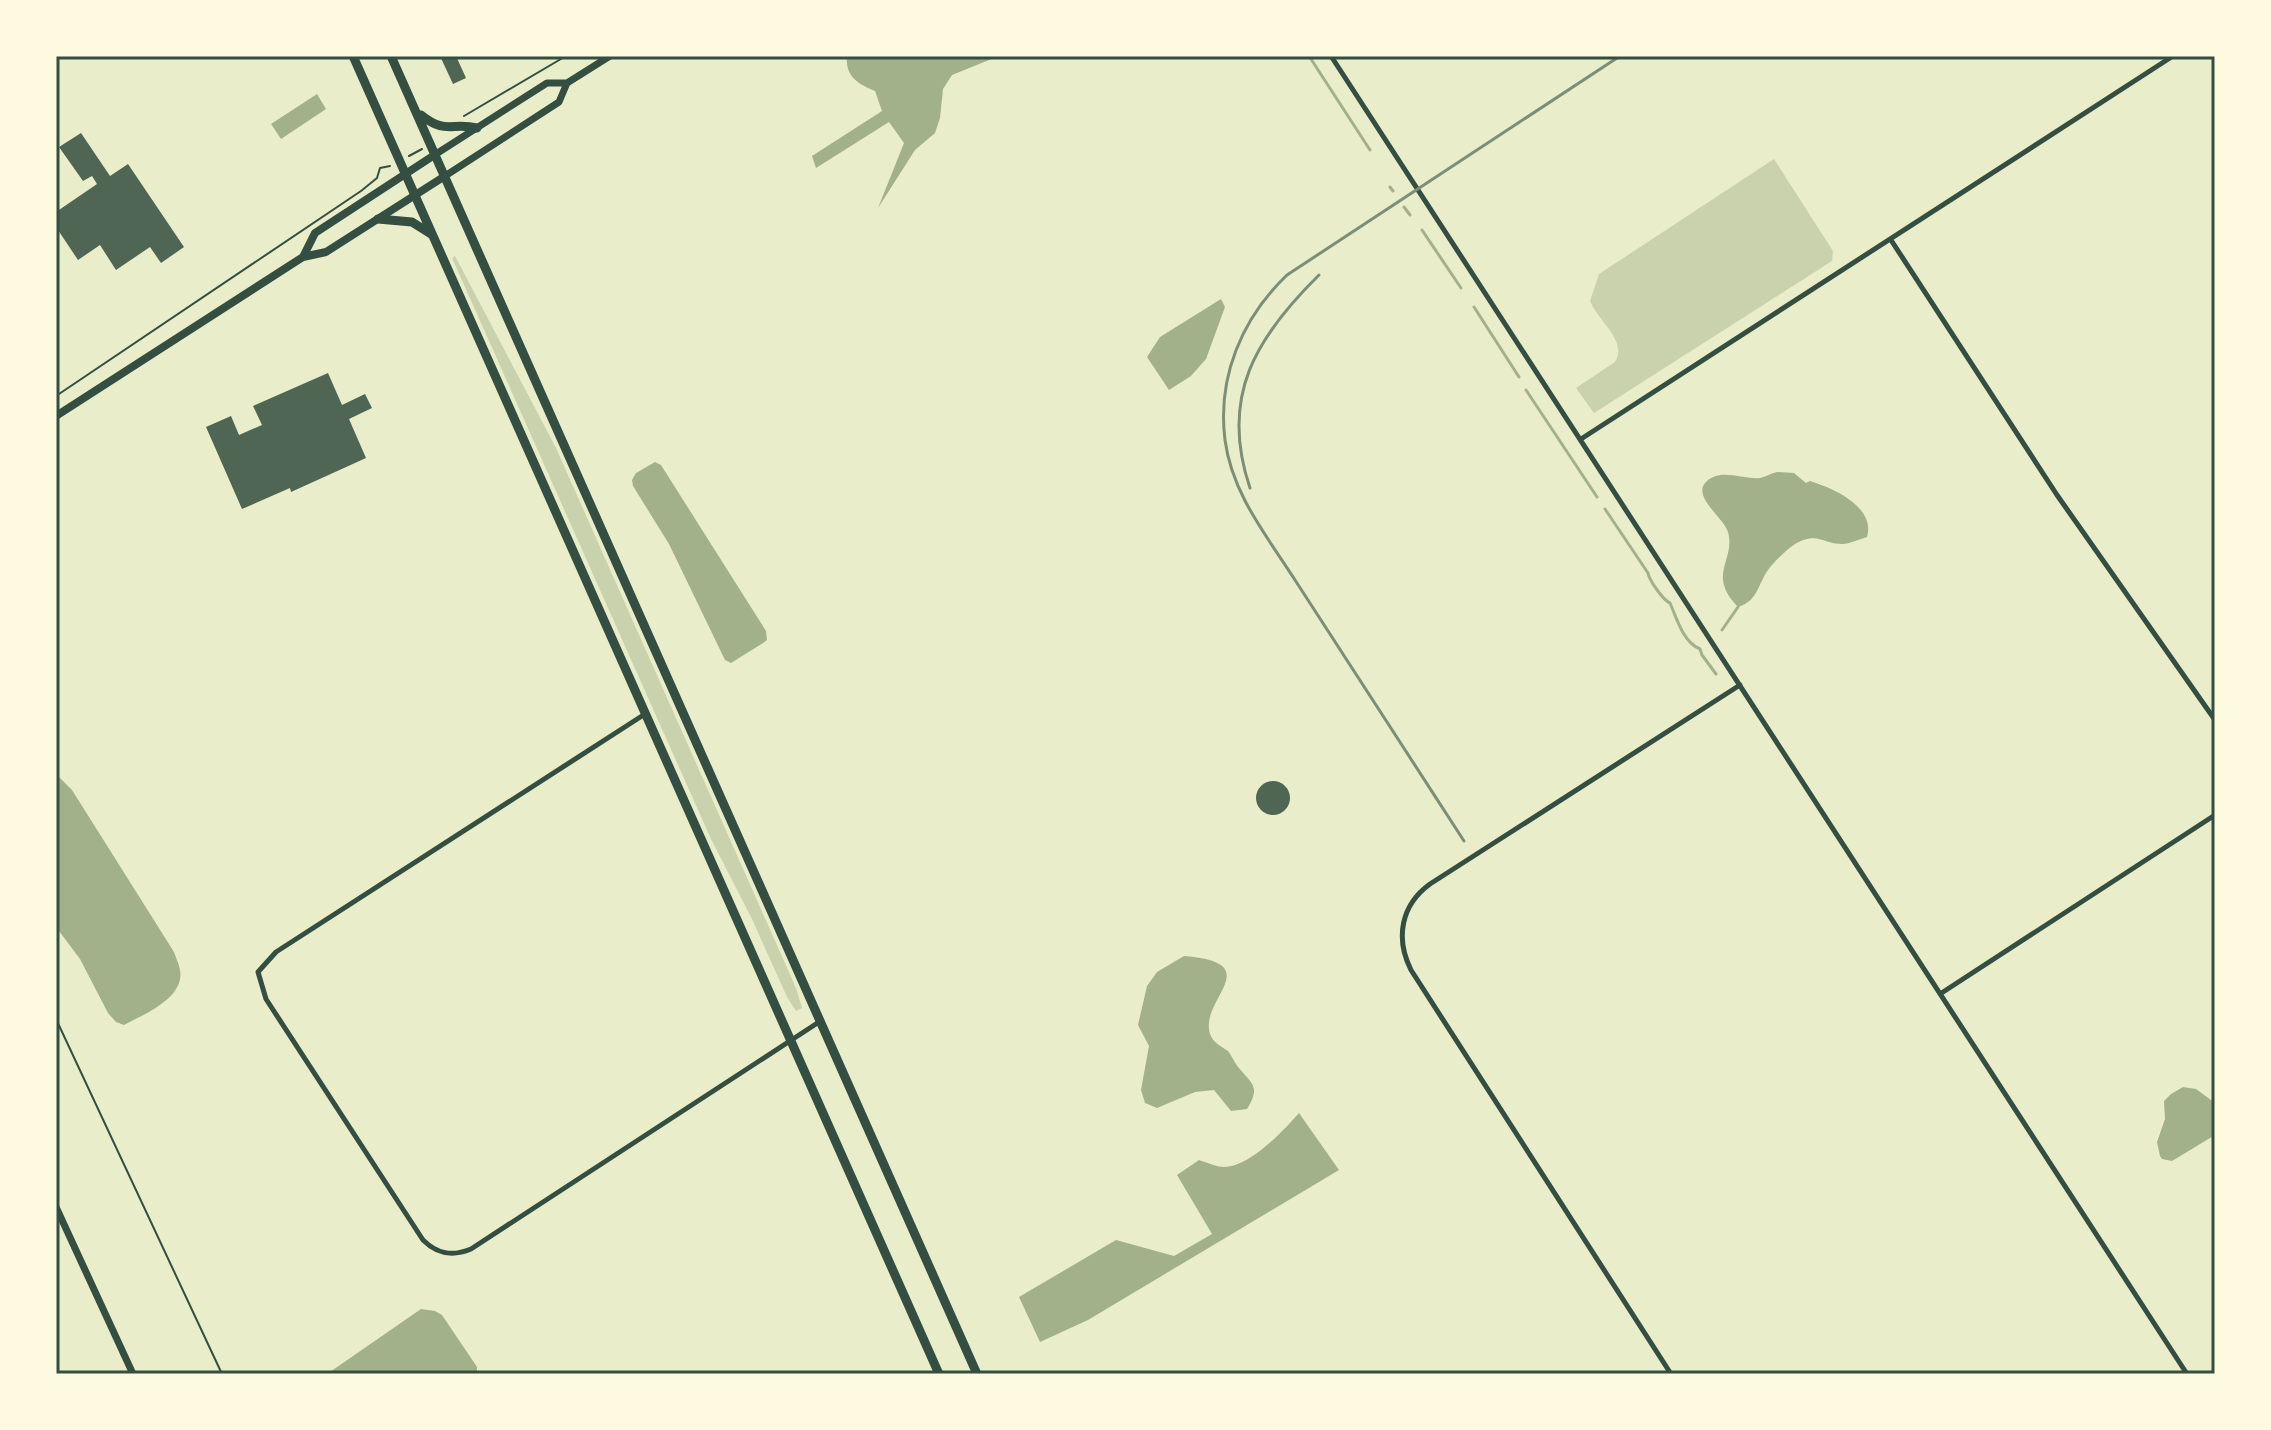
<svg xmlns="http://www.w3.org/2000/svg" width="2271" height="1430" font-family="Cabin,sans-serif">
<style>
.green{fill:#cad2ad}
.water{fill:#a3b18a}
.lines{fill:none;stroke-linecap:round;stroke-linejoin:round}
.stream{stroke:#a3b18a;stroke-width:3}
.building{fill:#4f6655}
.path{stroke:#344e41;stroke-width:2}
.minor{stroke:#344e41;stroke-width:5}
.tertiary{stroke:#344e41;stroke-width:7}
.secondary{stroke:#344e41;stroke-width:8}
.primary{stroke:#344e41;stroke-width:9}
.rail{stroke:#7c8e77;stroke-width:3}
.neatline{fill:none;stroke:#344e41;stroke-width:3}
</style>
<rect width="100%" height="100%" fill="#e9edc9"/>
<path class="green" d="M1774 159 1833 251 1832 261 1594 413 1576 388 1615 362C1628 341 1598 321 1590 301L1599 274Z
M455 256 556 448 796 988 802 1008 796 1011 787 997 752 919 711 839 452 258Z"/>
<path class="water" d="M847 56H999L952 75 943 89 940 118 935 133 915 150 878 208 904 143 889 122 816 168 812 156 882 111 875 91C858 84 845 76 847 56Z
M317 94 326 109 281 139 271 124Z
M1221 299 1225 307 1206 359 1191 376 1169 390 1147 357 1160 337Z
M655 462 661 465 766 631 767 640 763 643 731 663 725 660 669 544 633 486 632 480 636 473Z
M1777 472 1794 473 1806 483 1810 481C1833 488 1876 507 1867 537 1860 539 1849 544 1843 544 1822 544 1818 531 1795 544 1786 550 1775 561 1768 570 1758 584 1758 601 1738 607 1706 574 1736 561 1728 532 1724 518 1690 495 1707 481 1722 468 1743 480 1760 478 1766 477 1771 473 1777 472Z
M56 774 72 790 174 952C176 958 179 964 180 970 185 998 144 1014 124 1025L116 1022 108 1013 80 959 56 927Z
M1184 956C1269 963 1199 999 1210 1034 1213 1043 1221 1046 1228 1051 1232 1056 1234 1062 1238 1067 1252 1084 1261 1086 1247 1109L1231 1111 1214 1090 1195 1092 1157 1108 1145 1103 1141 1090 1149 1046 1138 1025 1147 986 1157 972Z
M2183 1087 2196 1089 2215 1103V1135L2172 1161 2162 1159 2160 1156 2157 1142 2165 1119 2164 1101 2171 1094Z
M1299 1113 1339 1170 1088 1320 1040 1342 1019 1297 1116 1240 1174 1256 1212 1234 1177 1175 1199 1160C1206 1162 1216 1167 1224 1167 1250 1167 1283 1131 1299 1113Z
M421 1309 435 1311 442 1315 477 1367V1374H327Z"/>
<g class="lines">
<path class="stream" d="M1309 56 1370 150
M1390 187 1393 191
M1404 207 1410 215
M1422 230 1461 288
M1474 307 1519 377
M1526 390 1597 497
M1605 509 1648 573C1649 580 1663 600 1670 603 1677 619 1683 642 1700 649L1702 655 1716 674
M1722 630 1738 607"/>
</g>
<path class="building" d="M440 56H456L466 78 453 84Z
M81 133 110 176 128 164 184 247 161 263 150 247 116 270 100 245 78 260 56 227V212L97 184 92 176 83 181 59 147Z
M328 373 342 405 365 394 372 408 349 419 366 458 291 492 290 488 242 509 206 427 231 416 239 435 262 425 253 406Z
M1256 798a17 17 0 1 1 34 0a17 17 0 1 1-34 0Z"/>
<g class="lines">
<path class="path" d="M464 116 566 56
M409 156 422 149
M56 396 361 191 377 178 380 168 390 166
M56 1019 222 1374"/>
<path class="minor" d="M1331 56 2187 1374
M1891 240 2057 495 2215 720
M1581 439 2173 56
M645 714 276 952 258 972 266 999 423 1240C437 1254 452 1257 471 1249L819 1022
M1940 994 2215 815
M1671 1374 1411 970C1395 938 1401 905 1430 884L1740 685"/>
<path class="tertiary" d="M436 154 547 83H567L610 56
M445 176 559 102 567 83
M56 1207 133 1374"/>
<path class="secondary" d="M303 257 315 233 436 154
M56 416 303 257 326 252 445 176"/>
<path class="primary" d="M353 56 939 1374
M391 56 977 1374
M421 115C446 135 451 122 477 128
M378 219 412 222 431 234"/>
<path class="rail" d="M1250 488C1219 397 1256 337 1319 275
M1464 841C1408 754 1351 668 1295 580 1267 536 1232 494 1225 440 1217 377 1242 318 1287 275L1620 56"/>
</g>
<rect width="2271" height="1430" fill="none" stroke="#fefae0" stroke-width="116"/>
<rect x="58" y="58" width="2155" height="1314" class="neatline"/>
</svg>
